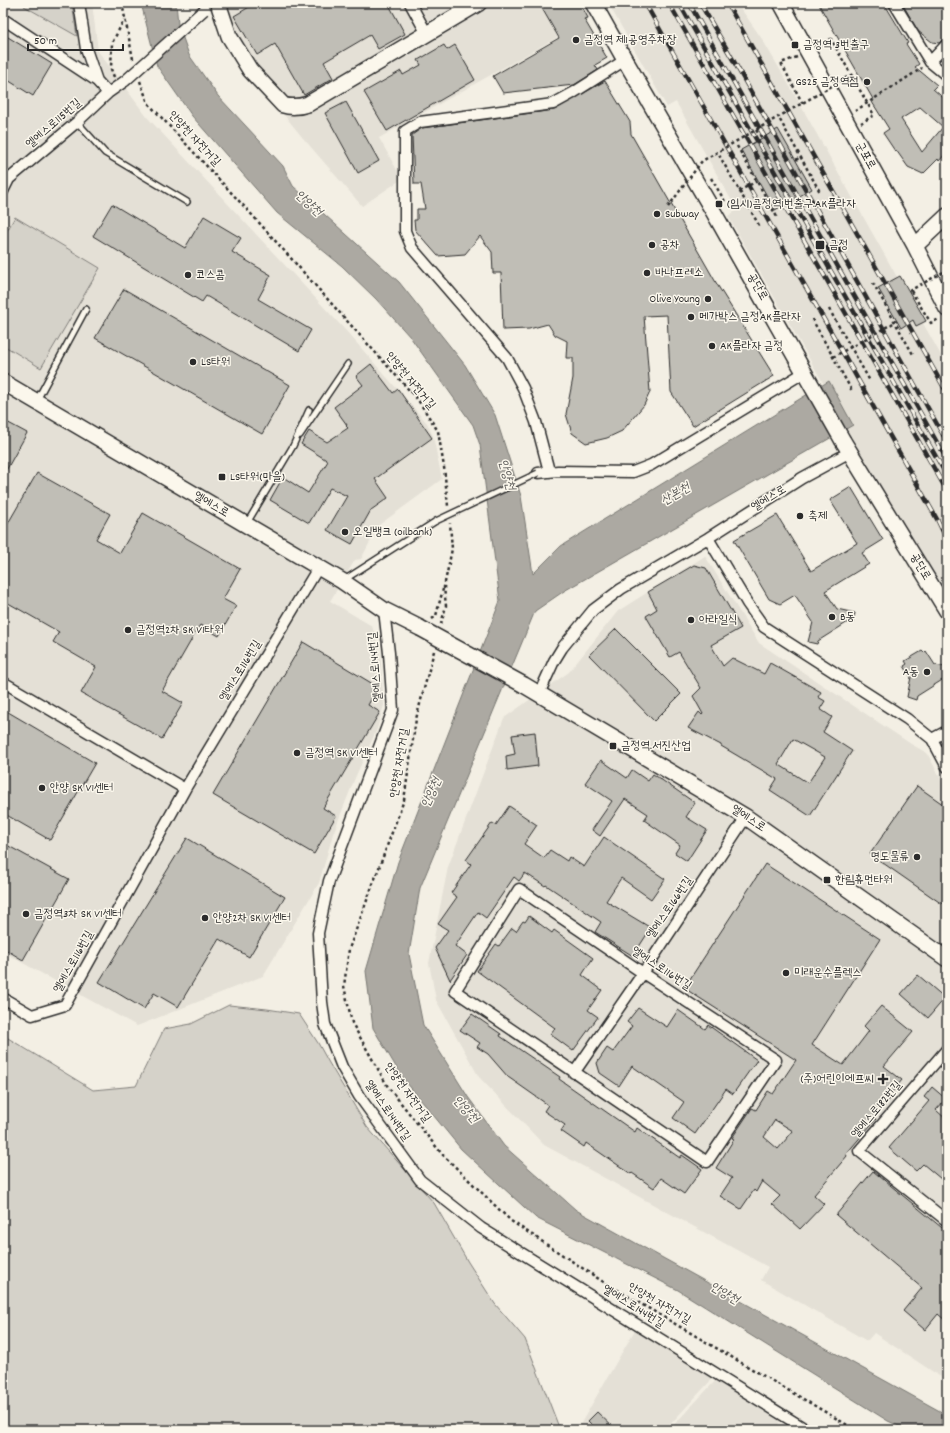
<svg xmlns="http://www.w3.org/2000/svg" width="950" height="1433" font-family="Dekko,'Poor Story',sans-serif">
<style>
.built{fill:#e4e0d6}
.green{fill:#d5d2c9;stroke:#807e7a}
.water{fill:#aca9a2;stroke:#787772}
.building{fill:#c0beb6;stroke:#2b2b2b;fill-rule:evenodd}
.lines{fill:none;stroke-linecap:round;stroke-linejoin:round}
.lane-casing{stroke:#2b2b2b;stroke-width:8}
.street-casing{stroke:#2b2b2b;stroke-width:13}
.secondary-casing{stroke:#2b2b2b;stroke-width:18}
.path{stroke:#2b2b2b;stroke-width:2.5;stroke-dasharray:3 3;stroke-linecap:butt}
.lane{stroke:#fbf7ec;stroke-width:5}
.street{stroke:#fbf7ec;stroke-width:10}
.secondary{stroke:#fbf7ec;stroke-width:15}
.rail-casing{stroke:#2b2b2b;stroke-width:4.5}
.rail{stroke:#fbf7ec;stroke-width:3;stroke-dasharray:9;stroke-linecap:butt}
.lane-bridge-casing{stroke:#2b2b2b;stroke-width:8;stroke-linecap:butt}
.street-bridge-casing{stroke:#2b2b2b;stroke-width:13;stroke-linecap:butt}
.secondary-bridge-casing{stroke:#2b2b2b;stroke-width:18;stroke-linecap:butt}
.path-bridge{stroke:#2b2b2b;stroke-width:2.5;stroke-dasharray:3 3;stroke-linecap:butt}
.lane-bridge{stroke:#fbf7ec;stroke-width:5}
.street-bridge{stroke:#fbf7ec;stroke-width:10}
.secondary-bridge{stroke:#fbf7ec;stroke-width:15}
.poi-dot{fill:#2b2b2b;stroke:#fbf7ec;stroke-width:1.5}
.labels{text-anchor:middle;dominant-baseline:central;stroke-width:3;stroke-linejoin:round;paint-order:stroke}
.poi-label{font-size:12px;fill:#2b2b2b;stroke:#fbf7ec;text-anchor:start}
.street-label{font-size:12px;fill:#2b2b2b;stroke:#fbf7ec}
.water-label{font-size:13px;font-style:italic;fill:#585755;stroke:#fbf7ec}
</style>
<rect width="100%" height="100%" fill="#f3efe4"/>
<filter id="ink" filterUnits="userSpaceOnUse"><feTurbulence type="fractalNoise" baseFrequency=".025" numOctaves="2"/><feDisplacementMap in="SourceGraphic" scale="8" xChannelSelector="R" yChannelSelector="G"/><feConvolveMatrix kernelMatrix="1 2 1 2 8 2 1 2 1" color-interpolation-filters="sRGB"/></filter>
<g filter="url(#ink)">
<path class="built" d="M3 3H92L98 51 147 117 347 332 427 423 433 436 442 479 379 525 361 559 355 560 330 601 372 626 380 652 384 705 377 729 355 778 333 834 319 883 263 976 137 1026 3 952Z
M210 3H588L595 16 379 138 402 179 362 206 303 138 221 38Z
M608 3H737L762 39 792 90 947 366V595L871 474 822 381 728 216 737 210 676 102 667 107Z
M705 556 759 643 911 744 927 753 947 790V1381L874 1333 867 1341 761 1280 768 1267 544 1145 479 1077 436 1000 429 963 448 867 504 718 569 672 618 611Z
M635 1330 714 1377 665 1430H577Z
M717 1379 782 1418 775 1430H669Z"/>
<path class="green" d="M26 3H72L77 36 24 6Z
M15 217 100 268 41 368 3 345V238Z
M229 1005 267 1009 299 1014 318 1043 329 1063 367 1127 434 1203 468 1262 495 1304 525 1339 560 1430H3V1035L93 1090 136 1086 164 1029 191 1024Z"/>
<path class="water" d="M141 3H176L178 24 189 55 218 96 283 166 293 186 399 282 465 365 495 415 521 496 533 574 561 546 829 381 853 425 564 591 535 611 420 888 409 954 423 1025 468 1097 504 1146 576 1210 947 1415V1430H908L888 1421 678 1290 536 1218 461 1149 402 1077 373 1028 366 971 398 862 500 601 480 445 473 425 411 338 376 299 342 266 277 213 192 116 157 66Z"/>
<path class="building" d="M256 3H388L405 34 378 49 370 35 324 62 333 78 304 95 275 44 257 55 234 16Z
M539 3H580L588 18 584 19 607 58 595 65 598 70 574 85 503 93 493 76 559 38Z
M818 3H884L908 43 906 44 919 64 915 67 937 85 933 89 947 101V152L939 161 938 159 923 174 908 167 896 150 895 151 883 133 889 129 872 102 874 101ZM920 107 943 127 922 152 901 119Z
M902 3H947V38L943 39 939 43 932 42 918 31Z
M3 34 52 64 33 96 3 77Z
M444 45 447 50 455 45 475 80 387 131 364 92 401 71 403 75 421 65 418 60Z
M605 81 630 122 631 134 718 286 774 376 693 426 671 392 667 315 644 316 650 392 644 405 622 431 607 438 586 443 572 433 566 414 573 378V358H566L567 341 555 335 548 324 529 329 503 330 501 273H493L492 252 480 236 465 254 438 256 415 230 414 220H417V209H425L421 184H414L412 135 422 128 554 110Z
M346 102 379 161 358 173 325 113Z
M778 129 812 189 775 210 741 150Z
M112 204 185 248 204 216 241 238 232 252 271 275 258 299 311 330 299 351 206 296 202 302 93 236Z
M900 276 926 321 916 326 913 320 901 328 878 288Z
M124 289 290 385 262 434 95 338Z
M371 364 393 393 398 389 432 438 375 479 388 498 371 510 352 544 327 530 347 496 330 488 309 523 270 500 283 477 308 493 328 461 301 444 309 431 327 442 348 428 346 426 347 425 334 407 363 385 356 376Z
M3 420 27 433 3 476Z
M37 473 110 514 96 539 120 553 143 513 240 569 223 599 236 606 219 636 200 625 162 691 183 703 162 739 81 693 96 667 53 642 59 632 3 600V532Z
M851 487 883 540 862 553 869 564 825 591 837 609 855 613 853 623 848 622 818 641 817 644 808 642 813 622 795 595 780 604 769 599 734 540 777 515 811 571 857 543 830 500Z
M694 565 706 568 741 628 711 645 723 666 732 658 764 674 770 663 821 692 818 697 825 701 820 709 832 717 823 732 852 751 810 816 770 790 777 779 721 746V745L688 728 699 712 702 715 703 714 693 696 701 688 679 652 670 657 646 616 657 609 648 592ZM793 739 825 757 808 783 778 764Z
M616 629 681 694 654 721 589 655Z
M303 642 378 687 368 705 380 712 323 808 336 816 314 854 213 795Z
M922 651 924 653 926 651 935 665 947 667V677L917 696 916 700 907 697 911 677 904 666 907 664 905 661Z
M3 709 95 763 50 840 3 813Z
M535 732 538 766 507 770 506 756 515 754 512 735Z
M601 760 627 778 632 770 648 781 653 774 695 803 686 817 707 830 687 861 675 853 680 845 644 820 648 814 625 799 600 836 592 830 612 801 585 783Z
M917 786 947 807V897L942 904 870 854Z
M509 806 537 825 524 844 544 858 550 850 567 861 569 857 584 867 604 837 665 879 651 899 621 878 606 901 651 928 633 956 595 932 601 922 546 885 545 886 525 873 519 881 514 877 486 918 478 912 455 946 467 955 450 980 435 948 448 930 438 924 457 897 451 893 471 864 466 860 492 823 496 825Z
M187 838 285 897 249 957 219 939 178 1007 154 993 144 1009 99 982Z
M3 843 69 879 23 960 3 948Z
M765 864 880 939 812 1045 843 1065 869 1031 864 1026 881 1006 913 1032 884 1066 902 1080 892 1092 894 1094 874 1118 876 1119 846 1154 847 1156 814 1195 824 1204 800 1229 772 1204 780 1196 762 1181 756 1192 754 1190 741 1209 720 1196 732 1178 716 1168 734 1139 732 1138 752 1108 756 1110 768 1091 773 1094 796 1060 684 988ZM775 1120 793 1131 778 1149 764 1137Z
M529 916 552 933 554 930 593 958 582 975 602 990 588 1010 598 1017 573 1051 550 1034 555 1028 477 971 496 944 499 946 512 928 516 931 523 921 525 922Z
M918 975 945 998 928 1018 901 994Z
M638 1008 667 1027 678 1010 705 1029 708 1025 757 1060 733 1094 726 1089 695 1134 673 1118 684 1102 632 1066 619 1086 600 1073 597 1063 607 1048 613 1052 632 1026 627 1022Z
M472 1014 501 1034 500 1036 560 1077 559 1079 635 1132 637 1128 680 1158 682 1155 702 1169 684 1194 661 1178 654 1188 632 1173 631 1174 586 1143 584 1147 561 1131 565 1125 544 1111 548 1105 508 1077 488 1054 477 1047 480 1043 460 1030Z
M932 1087 946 1099 936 1110 947 1120V1184L923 1164 916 1171 889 1148 929 1101 924 1097Z
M873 1171 947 1232V1322L938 1314 925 1330 903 1311 922 1288 836 1215Z
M597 1412 616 1430H597L588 1421Z"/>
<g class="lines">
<defs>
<path id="lane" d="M77 122 105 153 187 202
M37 400 86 309
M300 435 348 364
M247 523 293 446 309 410
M344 580 436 521"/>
<path id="street" d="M79 3 86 49 97 81
M410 3 427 34
M894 3 930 62 947 76
M3 19 97 81 108 93
M930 62 947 44
M3 191 9 179 77 122 108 93 125 81
M549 471 536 422 523 388 507 358 412 248 405 231V131L420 122 553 104 573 93 625 60
M538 473 558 471 633 472 651 465 805 372
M708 538 747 603 764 627 907 719 932 739 947 767
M384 610 389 653 393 710 329 881 318 933 322 1002 325 1024 342 1067 359 1096 420 1180 481 1228 807 1430
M3 682 185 789
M539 694 554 661 562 648 593 610 621 589 708 538 802 478 850 452
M932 739 947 731
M519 889 643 973 776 1060 707 1162 455 991Z
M3 998 32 1015 65 1005 185 789 318 568
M947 1049 859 1151 947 1221
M574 1073 643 973 746 817"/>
<path id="secondary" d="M218 3 229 36 250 70 283 105C292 108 299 107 308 104L479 3
M593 3 625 60 713 211 813 388
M781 3 915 246 947 309
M915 246 947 216
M3 382 342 581 384 610 420 628
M843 441 947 611
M524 685 746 817 947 959"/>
</defs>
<use href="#lane" class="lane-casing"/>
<use href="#street" class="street-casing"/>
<use href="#secondary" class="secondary-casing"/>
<path class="path" d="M122 3 133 59
M819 46 831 39 874 115 861 123
M797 57 781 63 803 104
M114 77 111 69 112 43 124 20
M140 81 148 103 253 216 418 400 438 431 444 467 448 506
M855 111 922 68
M780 120 820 192
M756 130 762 138
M737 146 777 217
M719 155 760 227
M796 160 800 157
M711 178 726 203
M873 283 914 356
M911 291 931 323 939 319
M829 309 870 381
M812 319 852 391
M432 619 436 616 443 589
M441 624 446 606 444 587 452 549 450 523
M434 651 416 719 404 800 349 949 344 986 352 1023 388 1087 442 1154 511 1221 602 1281 856 1430"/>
<use href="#lane" class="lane"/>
<use href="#street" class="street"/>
<use href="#secondary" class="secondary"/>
<defs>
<path id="rail" d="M645 3 938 521 947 540
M669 3 947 491
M679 3 947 476
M689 3 947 460
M700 3 732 58 947 442
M727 3 947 393"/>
</defs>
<use href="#rail" class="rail-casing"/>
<use href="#rail" class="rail"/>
<defs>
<path id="lane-bridge" d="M436 521 538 473"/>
<path id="street-bridge" d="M125 81 204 10"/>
<path id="secondary-bridge" d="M813 388 843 441
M420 628 524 685"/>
</defs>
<use href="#lane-bridge" class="lane-bridge-casing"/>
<use href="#street-bridge" class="street-bridge-casing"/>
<use href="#secondary-bridge" class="secondary-bridge-casing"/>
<path class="path-bridge" d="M739 191 759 180
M668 207 702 161 851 75
M909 291 947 270
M833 357 897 321"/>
<use href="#lane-bridge" class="lane-bridge"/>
<use href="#street-bridge" class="street-bridge"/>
<use href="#secondary-bridge" class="secondary-bridge"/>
</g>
</g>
<g class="poi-dot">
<circle cx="576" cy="40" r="4"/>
<rect x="791" y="41" width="8" height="8" rx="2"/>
<circle cx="867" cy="82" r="4"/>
<rect x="715" y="200" width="8" height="8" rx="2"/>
<circle cx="657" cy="214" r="4"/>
<circle cx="652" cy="245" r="4"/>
<rect x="815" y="240" width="10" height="10" rx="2"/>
<circle cx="647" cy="273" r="4"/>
<circle cx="188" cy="275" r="4"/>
<circle cx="708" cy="299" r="4"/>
<circle cx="691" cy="317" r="4"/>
<circle cx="712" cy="346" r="4"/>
<circle cx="193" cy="362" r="4"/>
<rect x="218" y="473" width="8" height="8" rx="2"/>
<circle cx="800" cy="516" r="4"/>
<circle cx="345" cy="532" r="4"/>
<circle cx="832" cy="617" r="4"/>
<circle cx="691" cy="620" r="4"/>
<circle cx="128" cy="630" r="4"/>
<circle cx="927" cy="672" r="4"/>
<rect x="609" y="742" width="8" height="8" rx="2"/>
<circle cx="297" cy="753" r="4"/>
<circle cx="42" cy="788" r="4"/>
<circle cx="917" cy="857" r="4"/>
<rect x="823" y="876" width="8" height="8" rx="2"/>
<circle cx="26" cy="914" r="4"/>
<circle cx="205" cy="918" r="4"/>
<circle cx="786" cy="973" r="4"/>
<path d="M881 1073h4v4h4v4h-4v4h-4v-4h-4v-4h4z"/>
</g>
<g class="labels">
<g class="poi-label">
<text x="584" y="40">금정역 제1공영주차장</text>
<text x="803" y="45">금정역 3번출구</text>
<text x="859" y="82" text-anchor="end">GS25 금정역점</text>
<text x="727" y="204">(임시)금정역1번출구.AK플라자</text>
<text x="665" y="214">Subway</text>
<text x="660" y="245">공차</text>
<text x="829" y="245">금정</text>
<text x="655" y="273">바나프레소</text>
<text x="196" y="275">코스콤</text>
<text x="700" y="299" text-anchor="end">Olive Young</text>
<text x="699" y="317">메가박스 금정AK플라자</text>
<text x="720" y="346">AK플라자 금정</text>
<text x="201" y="362">LS타워</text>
<text x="230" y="477">LS타워(마을)</text>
<text x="808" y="516">축제</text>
<text x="353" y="532">오일뱅크 (oilbank)</text>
<text x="840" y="617">B동</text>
<text x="699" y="620">아라일식</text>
<text x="136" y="630">금정역2차 SK V1타워</text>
<text x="919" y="672" text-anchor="end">A동</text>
<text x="621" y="746">금정역.서진산업</text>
<text x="305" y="753">금정역 SK V1센터</text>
<text x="50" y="788">안양 SK V1센터</text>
<text x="909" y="857" text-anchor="end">명도물류</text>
<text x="835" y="880">한림휴먼타워</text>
<text x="34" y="914">금정역3차 SK V1센터</text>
<text x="213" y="918">안양2차 SK V1센터</text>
<text x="794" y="973">미래운수플렉스</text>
<text x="874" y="1079" text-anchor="end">(주)어린이에프씨</text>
</g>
<g class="street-label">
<text transform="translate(54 124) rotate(-41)">엘에스로115번길</text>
<text transform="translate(194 139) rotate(47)">안양천 자전거길</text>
<text transform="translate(865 156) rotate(61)">군포로</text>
<text transform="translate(757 287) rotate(61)">공단로</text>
<text transform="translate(410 381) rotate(50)">안양천 자전거길</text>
<text transform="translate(769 499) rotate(-32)">엘에스로</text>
<text transform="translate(211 505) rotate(30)">엘에스로</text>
<text transform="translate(920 567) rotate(59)">공단로</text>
<text transform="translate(376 667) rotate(-95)">엘에스로144번길</text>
<text transform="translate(241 671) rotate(-59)">엘에스로116번길</text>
<text transform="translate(400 763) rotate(-81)">안양천 자전거길</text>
<text transform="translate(748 819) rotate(33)">엘에스로</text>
<text transform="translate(670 908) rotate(-56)">엘에스로166번길</text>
<text transform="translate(74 962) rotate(-61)">엘에스로116번길</text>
<text transform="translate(661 969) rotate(33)">엘에스로116번길</text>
<text transform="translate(407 1093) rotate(54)">안양천 자전거길</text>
<text transform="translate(877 1110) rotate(-50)">엘에스로182번길</text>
<text transform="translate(387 1111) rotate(55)">엘에스로144번길</text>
<text transform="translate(659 1304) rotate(30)">안양천 자전거길</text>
<text transform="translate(633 1307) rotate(32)">엘에스로144번길</text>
</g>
<g class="water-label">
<text transform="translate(308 204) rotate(42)">안양천</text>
<text transform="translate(506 475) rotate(74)">안양천</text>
<text transform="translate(676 495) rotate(-31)">산본천</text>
<text transform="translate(432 793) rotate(-66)">안양천</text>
<text transform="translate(465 1110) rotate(48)">안양천</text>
<text transform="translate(724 1294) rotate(30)">안양천</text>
</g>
</g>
<rect width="950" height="1433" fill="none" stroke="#fbf7ec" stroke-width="16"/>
<rect x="8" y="8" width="934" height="1417" fill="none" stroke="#2b2b2b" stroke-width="1.5" filter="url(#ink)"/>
<path d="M28 44v6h95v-6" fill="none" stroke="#2b2b2b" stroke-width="2"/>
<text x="34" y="44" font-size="12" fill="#2b2b2b" stroke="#fbf7ec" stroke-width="3" paint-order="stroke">50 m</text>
</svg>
